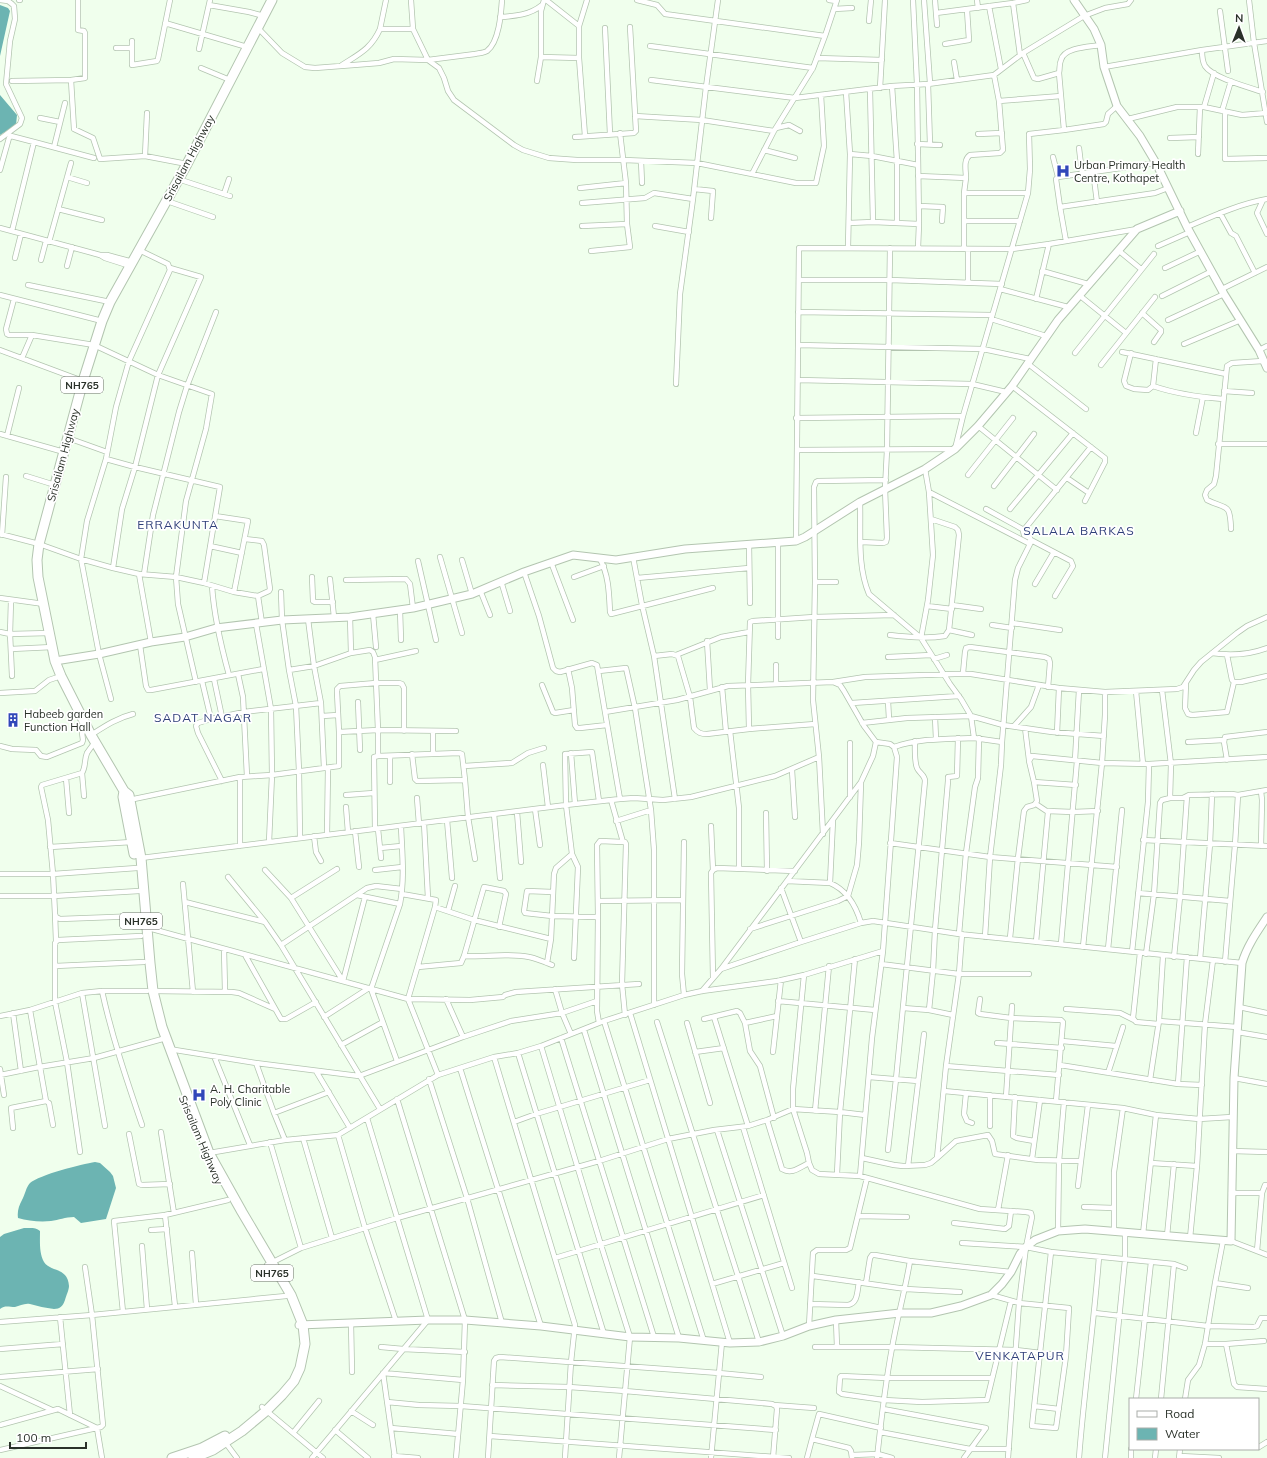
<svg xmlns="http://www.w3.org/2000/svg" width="1267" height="1458" font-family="Mulish,sans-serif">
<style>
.water{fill:#6cb4b2}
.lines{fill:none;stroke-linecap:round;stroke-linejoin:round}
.street-casing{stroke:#b3c5b0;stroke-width:6}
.secondary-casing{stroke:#b3c5b0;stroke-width:9}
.highway-casing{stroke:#b3c5b0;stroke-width:11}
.street{stroke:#fff;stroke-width:4.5}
.secondary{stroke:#fff;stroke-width:7}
.highway{stroke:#fff;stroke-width:9}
.labels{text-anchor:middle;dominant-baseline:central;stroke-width:3.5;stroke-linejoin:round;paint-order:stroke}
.shield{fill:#fff;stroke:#6a6f69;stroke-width:1}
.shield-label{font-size:10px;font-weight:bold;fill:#2a3129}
.street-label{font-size:11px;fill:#2a3129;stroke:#fff}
.poi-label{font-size:11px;fill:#2a3129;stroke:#fff;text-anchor:start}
.neighbourhood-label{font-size:12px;letter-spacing:1px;fill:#2e3e78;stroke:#fff}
</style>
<rect width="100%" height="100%" fill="#f0ffed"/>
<path class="water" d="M0 5 8 8 10 11 0 56Z
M0 95 17 115 16 125 0 135Z
M95 1162 100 1163 110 1172 113 1176 116 1188 106 1219 81 1223 74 1217C65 1217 59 1220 51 1221 40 1222 28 1221 18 1218 17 1211 19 1206 22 1200 25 1195 26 1187 30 1183 39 1175 82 1164 95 1162Z
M24 1228C30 1228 36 1227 40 1231 40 1241 39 1253 44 1262 50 1272 68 1267 69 1286 69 1290 66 1296 65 1300 63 1306 60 1309 54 1309 45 1308 38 1306 30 1304 24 1303 20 1306 15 1307 9 1307 5 1305 0 1309V1237L4 1234Z"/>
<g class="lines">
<defs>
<path id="street" d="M0 0 8 1 12 4 14 6 15 19 10 41 6 84 22 118 20 124 0 139
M19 0H20
M78 0V30L84 31 85 33V78L71 80 74 129 93 138 100 159 145 156 187 164
M411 0 413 29 428 60 439 68 444 78 448 91 454 100 514 145 523 150 549 158 577 160H624L697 163 796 183H816L824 146 821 95
M546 0 579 26
M637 0 657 5 665 14 825 36
M829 0 836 1
M913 0 917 84 919 224 918 248
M924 0 930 83
M935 0 936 13
M977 0 978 8
M1249 0 1254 43 1267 122
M1013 3 1020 55
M209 5 249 12 264 16
M989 6 1001 69
M834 9 852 8
M1220 11 1228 71
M500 17C515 16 530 15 542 5
M869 21 871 0
M165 23 247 47
M937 25 936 13 1013 3 1027 0
M258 28 282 53 305 67 315 68 354 65 379 63 394 59 428 60 475 54C480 53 484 53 487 51 499 42 501 14 502 0
M605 28 610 134
M380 29 386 0
M132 41V65L157 61 158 59 170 0
M945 44 969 40 967 10
M650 46 813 68
M116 48H132
M199 49 210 0
M1202 50C1202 56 1202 61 1205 66 1213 78 1248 87 1263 92
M1023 53 1034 78 1038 79 1059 73 1061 96
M541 57 579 58V26L587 0
M579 58 585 136
M817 58 882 60
M954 62 957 80
M342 65C359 54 371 49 380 29H413
M1104 67 1202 50 1267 41
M201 68 230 80
M1059 73C1060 69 1059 64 1061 60 1064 47 1090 47 1101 45
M994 75 999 101
M651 80 795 98 892 86 928 84 994 75 1023 53 1084 16 1105 8 1128 4 1131 0
M12 81 71 80
M537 81 541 57V11L544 0
M928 84 930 144
M892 86 897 161V223
M880 88 885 0
M870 90 873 222
M846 92 850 154 848 248
M1204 107 1214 73
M1222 111 1231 81
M1225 112V159L1267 158
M635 116 702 120 774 131
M40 118 60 122
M1128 119 1177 107H1204L1242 115 1266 113
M776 128 789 125 800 131
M1064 130 1104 124 1106 122 1108 114 1117 106
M620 133 626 183
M978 134 1002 133
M575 137 634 133 636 131 630 27
M1170 138 1199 137
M34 142 94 158
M917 144 940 145
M54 147 65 103
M1079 148 1082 173
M764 150 795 158
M850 154 872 156 918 165
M1198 154 1200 107
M145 156 147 113
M1053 157 1058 177
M641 161 642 183
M0 170 9 138 11 136 34 142 12 231
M1093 171 1097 202
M752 174 774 131 813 68 825 36 837 0
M918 176 966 178 964 193V249
M67 177 87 183
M178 179 230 196
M580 188 626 183 627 224
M694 189 713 191 711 218
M964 193H1028
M224 194 229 179
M1263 200 1257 213 1267 234
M167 201 213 217
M582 203 645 198 654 193 693 199
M919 206 943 207 942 221
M1060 207 1056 179 1058 177 1156 163
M58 209 102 220
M1220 213 1231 233 1236 236 1255 273
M964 221H1020
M849 223 873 222 919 224
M582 226 627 224 630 247 591 251
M655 226 689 232
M1187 227C1213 216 1239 204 1267 199
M0 228 100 255H107L133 262
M1066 241 1060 207 1155 193 1168 188
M49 242 71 163
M1158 246 1190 232
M968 249V282
M1118 250 1141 269
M100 255 105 258 130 266
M15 258 21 234
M41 260 46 241
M67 266 72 247
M1165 268 1201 251
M1042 271 1088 284
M799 280H890L1002 284
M28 285 110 302
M1000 289 1068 307
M1222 289 1267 267
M0 295 102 321
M1079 295 1126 333
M1162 296 1212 271
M14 299 6 329 7 334 9 335H32L94 345 158 375 212 394 206 429 186 501 176 577 178 604 196 682
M1036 299 1049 244
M798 312 992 315
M1142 313 1161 330V332L1154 342
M991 319 1046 336
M1168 320 1224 294
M1184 344 1241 320
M798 345 983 349 1030 359
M0 350 83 381
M1259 350 1267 346
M1122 352 1226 374
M1075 353 1154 254
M1131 353 1124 381 1126 386 1134 389 1148 390 1153 386 1156 359
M22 358 32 335
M1027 363 1086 409
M1101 365 1155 297
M798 380 972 384 1006 392
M676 384 680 294 693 199 706 87 718 0
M1012 386 1105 458V462L1085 501
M1153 386C1176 394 1199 397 1223 399
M1224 391 1252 393
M796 418 963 416
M978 426 1057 490
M1196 433 1203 397
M0 434 64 452
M7 436 19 388
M68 438 107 452
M1218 444H1267
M797 450 955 449 963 416 1028 193 1030 169 1029 134 1064 130 1061 96 999 101 1003 150 1000 153 970 155C963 160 966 170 966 178
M106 459 135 467 220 487 204 583
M968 475 1013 418
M26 476 55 485
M1067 478 1089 493
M994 486 1034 434
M929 492 1030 544
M860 502C861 532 857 566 869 594L921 638 950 684 961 699 971 716 974 738 1002 742 1001 765 990 857 985 937
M986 509 1024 530
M1010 509 1073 433
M215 516 248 521 234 592
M1231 529C1230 502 1227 510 1207 500L1205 495 1207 490 1214 484 1216 476 1227 366 1232 363 1263 361
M0 534 39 544 81 559 113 568 139 574 176 577 204 583 234 592 258 596 262 623
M2 535 6 477
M245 539 262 541 264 545 270 589 269 591 258 596
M1031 540 1071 561 1073 566 1055 596
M796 541 799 248 1012 249 1049 244 1137 229
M861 542 883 543 886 542 887 538 885 489 887 450 890 248
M749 544 750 603
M210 546 242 553
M440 557 462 633
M633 557 642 605 654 656 675 799
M600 559C609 576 609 594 610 612L611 614 713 588
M462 560 472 594
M418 561 436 640
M551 562 573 620
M113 568 122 509 135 467 158 375 201 277 170 268
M524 572 539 616 553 668 556 671 560 672 592 663 597 665 605 712
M139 574 151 642
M144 574 153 515 179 412 187 386 216 312
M312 577 313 601 315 602H333
M574 577 604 566
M637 578 749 568
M330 579 334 617
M346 580 406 579 410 584 413 608
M501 581 510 611
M815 582H836
M1035 584 1054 552
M212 586C214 617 221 646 229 675
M480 590 490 615
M281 592 282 620 289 670 296 706 299 771 300 838
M0 598 44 604
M11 600 10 634 12 676
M952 605 981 609
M927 606 952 609
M400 610 401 640
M373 614 376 647
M350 617 351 653
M308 619 314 666 321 703 324 768
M1012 623 1060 630
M256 624 271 709 272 775 269 842
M992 625 1012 628
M949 630 972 635
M0 632 10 634 50 633
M890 635C908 637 926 639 945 636L949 630 959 535 958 530 955 527 931 519
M778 637V543
M921 638 928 600 933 555 929 492 925 469
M707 641 710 690
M140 645 146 686 148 690H151L263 669
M11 649 53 647
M1212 653C1232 656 1248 655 1267 648
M676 655 721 637 749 632
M1227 655 1232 680 1234 682H1241L1267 676
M654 656 672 654 678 656 690 697 694 728C698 733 701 734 707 734L749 729 815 724
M888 657 931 655
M934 659 947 655
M375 660 416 651
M776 665V683
M568 669 572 688 575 725 577 728H580L607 725
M289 670 314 666 351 653 370 650 373 652 375 657 378 730 456 731
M599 671 626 668 635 708 651 810 654 850V1005
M963 673 965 652 966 648 970 647 1045 657 1049 659 1050 663 1048 687
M238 674 243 697 247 776
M214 679 222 717
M202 681 211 719
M833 682 840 685 844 691 864 726 876 742 890 744 894 747 897 757 883 951 872 1038 860 1176
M1186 683 1185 708 1188 714 1192 715 1227 712 1234 682
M542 685 553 712 555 713 574 710
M722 687 726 732
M1162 690 1171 764 1170 798
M1136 691 1143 764
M0 693 35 691 49 680 61 676
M111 699 99 654 81 559 87 521 106 459 116 407 129 361 170 270 168 264 139 250
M888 701 889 719
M358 702 360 750
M852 703 959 696
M322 716 338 715
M935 717 936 739
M862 723 907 718 971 716 1003 725 1052 732 1104 736
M1014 726 1031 707 1039 685
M1025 728 1029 760
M749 729 748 685 750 622 753 621 814 617 894 615
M730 731 739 808V869
M339 732 378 730V756L374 757 375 829
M1057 733 1059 688
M91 735C105 726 117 718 133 714
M95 742C92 746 89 750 87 753 84 760 86 767 82 773L42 785 41 787 48 820 53 874 55 914 56 917 60 919 140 916
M1002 742 1015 580 1018 568 1031 542 1030 538 1024 535 1023 531 1091 447
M1188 742 1224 740
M850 743V797
M0 746 12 749 36 750 41 756 47 757 82 743 83 740 82 733 87 728
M894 747C920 738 947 739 974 738
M433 753V731
M571 753 575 804
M412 754 415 779 417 781 465 780
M378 756 459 753 462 754 465 780 468 817 475 859
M390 756V782
M819 757 823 834
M1075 760 1079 690
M1227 760 1224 742 1225 737 1267 732
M543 765 548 807
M464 766 512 763 528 753 544 748
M792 770 795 817
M82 773 84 796
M66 778 69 813
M222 781 198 733 196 726 198 723 211 719 244 712 321 703
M1034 782 1076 785
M346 795 374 793
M417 798 419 824
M620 799 605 712 677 700 728 686 833 682 865 677 955 674H971L1059 688 1105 692 1177 689 1183 687 1194 670 1201 662 1237 633 1247 626 1267 617
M129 800 240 777
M611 800 623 842H625L626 844 622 984 625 1015
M346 807 348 832
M535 809 540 845
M1047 811 1073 812 1098 811
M517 812 521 862
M766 813 767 871
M494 814 500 878
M447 820 452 878
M616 821 651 810
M424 823 428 898
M711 826 713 870
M378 829 381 858
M355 831 359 867
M327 835 328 768
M314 836 316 852 321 861
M1143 840 1267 846
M684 842 682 974 684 995
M890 843 990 857 1117 867
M240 846V777L272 775 339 766V732L337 692V689L340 686 376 683H399L402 684 404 688V731
M1261 846 1262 800 1261 791
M50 847 132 842
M380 848 401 846
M141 858 566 805 620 799 634 798 663 800 691 797 775 776 819 757 813 700 815 582 814 487 816 482 818 481 886 480
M337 869 291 898 343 981
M265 870 291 898
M375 870 402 867
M0 874H53L137 868
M228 877 265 922 281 945 380 1109
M787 881 830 883C847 890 856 906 861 923
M830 883 833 820
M183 884 193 992
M781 888 801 942
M553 892 527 891 524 911 525 913 552 916 598 917 597 1011 599 1023
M1138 893 1230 901
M402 894 436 900 435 907 408 999 438 1075
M357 895 400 904
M0 896H54L139 891
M598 901 683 900
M185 902 265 922
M435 907 474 920 551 939
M448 911 455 886
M55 914 56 941
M598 917 597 845 600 841 623 842
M141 926 408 999 470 1000 503 997 505 995 516 992 639 984
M750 929 838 901 848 896 857 865 859 842 861 783
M959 934 966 853 975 787 978 778 979 738
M1010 938 1018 858 1024 811 1027 807 1034 805 1037 801 1034 782 1029 761 1032 756 1102 763 1149 764 1267 757
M1036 942 1048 812 1036 804
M1061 944 1077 761
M281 945 367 888 376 886 402 889
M1083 947 1102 763 1105 715V692
M224 949 225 991
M1108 949 1122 810
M1132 952 1148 802 1149 764
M1140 953 1133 1018 1136 1022 1158 1024
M1146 954 1154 894 1160 803 1162 800 1170 798H1183L1189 795 1232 794 1238 795 1267 790
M245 955 281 1019H286L316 1002
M464 956C486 957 508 953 529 957 535 958 541 961 547 963
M1174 957 1180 897 1187 796
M574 958 578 867 572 854 566 805 565 754 592 752 599 801
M1200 959 1210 844 1212 794
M1225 962 1235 845 1238 795
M881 964 959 974H1029
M552 965 547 963 551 939 554 874 556 868 572 854
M55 966 144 962
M418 967 461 963 464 956 484 887 504 891 506 894 499 927
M721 969 801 942 861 923 873 921 959 934 1242 963
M804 975 793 1089V1109L807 1153 809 1163 812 1170 819 1174 860 1176 980 1209 1026 1212 1031 1213 1032 1217 1026 1247 1019 1303 1008 1458
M713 978 711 873 713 870 717 868 795 871
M343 981 365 897
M555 989 562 1013 571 1034
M102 991C112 1037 127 1081 142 1125
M153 991 232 992 239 993 275 1009
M702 991 721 969 861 782 873 756 876 742
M82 993 105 1126
M446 999 463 1037
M980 999 978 1013 980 1014 1011 1018 1061 1020 1063 1022 1056 1101
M778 1001 875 1010
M1239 1007 1267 1013
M903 1008 929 1010
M1066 1009 1120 1013 1134 1020
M30 1010 46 1101 49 1103 53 1125
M13 1013 21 1071
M630 1013 730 1343
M953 1015 929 1010 933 971 935 930 948 781V777L957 776 958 738
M0 1016 30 1010 82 993 102 991H147
M324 1017 369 988
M714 1017 748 1126
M704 1019 737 1011 740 1013 745 1023 777 1016
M604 1021 704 1341
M1159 1021 1237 1027
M657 1022 759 1342
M687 1023 710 1103
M745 1023 750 1051 760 1066 774 1118
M584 1030 679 1338
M1237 1032 1267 1037
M561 1038 654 1337
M1062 1041 1116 1046
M997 1043 1062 1048
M341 1045 383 1022
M541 1046 601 1245 630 1337 619 1458
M169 1049 256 1063 359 1076 463 1037 511 1021 562 1013 597 1001
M695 1052 724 1048
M773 1052 781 980
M518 1053 604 1334
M214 1056 250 1145
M494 1057 575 1325 571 1362 565 1458
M397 1061 371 989 400 904C405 878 402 852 401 826
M256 1063 274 1113 329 1092
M1060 1065 1178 1084 1202 1085
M946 1066 1059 1075
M460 1068 541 1326
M0 1069 4 1095
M316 1071 350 1128
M1108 1073 1123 1027
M0 1075 39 1067 94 1058 166 1038
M869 1077 918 1081
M1234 1078 1267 1084
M429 1079 467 1198 502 1323
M1150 1080 1159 1021 1163 956
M1178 1084 1187 957
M944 1091 1123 1108 1156 1115 1199 1119 1232 1117
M966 1093 964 1114 967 1121 972 1123
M990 1095V1126
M1006 1097 1012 1006
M1015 1097 1013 1136 1017 1138 1034 1141
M397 1099 465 1320 463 1380 456 1458
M815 1111 829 966
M274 1113 285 1140
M767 1120 782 1169C792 1175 800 1167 809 1163
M514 1122 536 1114 650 1080
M743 1127 792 1288
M13 1128 11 1108 46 1101
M717 1130 783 1336
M161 1132 174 1213
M129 1134 139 1184 142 1185 170 1184
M338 1135 365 1228 396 1321
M303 1138 332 1238
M270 1142 301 1248
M888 1150 896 1079 925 781C925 775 919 773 917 768 914 760 915 749 915 741
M1232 1151 1267 1152
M80 1152 67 1062 55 1002V943L58 940 141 936
M209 1153 285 1140 338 1135 438 1075 494 1057 518 1053 541 1046 604 1021 684 995 702 991 777 981 804 975 883 951
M862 1158 894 1165 903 1166 925 1165 931 1163 937 1158 956 1141 988 1135 992 1141 995 1154 1038 1160 1081 1161 1078 1186
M937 1158 946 1066 959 974 962 934
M1032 1159 1040 1100
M1081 1161 1088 1105
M1151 1163 1197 1166
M908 1166 924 1034
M837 1174 840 1112 855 959
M1231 1193H1262L1257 1251
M1262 1193 1265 1185H1267
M1084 1207 1114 1208
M998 1210 1008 1155
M858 1216 907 1217
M954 1223 1005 1229 1009 1226 1011 1211
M151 1230 167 1229
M1058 1231 1059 1161 1064 1102
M1114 1232V1172L1123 1108
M1143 1234 1156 1115
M1167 1236 1174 1164
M1190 1238 1197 1166 1205 1024 1213 960
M1231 1241 1267 1255
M962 1243 1026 1247 1051 1252 1174 1264 1185 1268
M142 1246 147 1309
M192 1253 196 1304
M555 1258 764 1195
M267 1265 301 1248 397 1218 599 1161 668 1139 714 1130 748 1126 767 1120 793 1109 840 1112 865 1115
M813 1276 906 1289 960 1292
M866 1283 870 1258 872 1255H875L910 1261
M1215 1283 1248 1288
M712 1284 784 1263
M991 1295 1019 1303 1069 1308 1066 1356
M810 1304 848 1305C858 1303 857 1292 859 1282
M175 1306 165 1215 228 1200
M123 1312 114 1221 165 1215
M1095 1313 1208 1326 1254 1327 1257 1326 1261 1318H1267
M60 1317 70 1415
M836 1320 837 1347
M0 1322 92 1315 286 1296
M351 1323 352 1372
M809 1326 813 1253 817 1250H846L850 1248 867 1178
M1205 1344H1226L1234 1384 1237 1387 1267 1389
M1226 1344 1264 1341
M381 1347 403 1349 465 1352
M815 1347H892L1016 1350 1066 1356 1056 1428 1032 1426 1051 1252
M0 1349 63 1344
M0 1377 98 1369
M992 1378H887L841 1376 840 1377 839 1392 842 1394 884 1400 922 1402 987 1400 1011 1301
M492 1385 569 1387 625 1391 772 1404 776 1406 777 1409 773 1458
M0 1386 52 1410
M1136 1399 1151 1262
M1161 1399 1174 1264
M1185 1399 1188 1380 1199 1365 1205 1344 1215 1283 1223 1241
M387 1402 419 1405 461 1406 776 1430
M774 1405 814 1408
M1034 1406 1059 1409
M262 1407 323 1458
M883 1409 986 1428 964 1458
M351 1411 373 1425
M0 1425 58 1409 97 1428 102 1458
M391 1428 458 1434
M335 1430 368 1458
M880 1432 970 1449H1009
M293 1433 319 1401
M490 1436 789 1458
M812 1439 819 1414 881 1428
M225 1442 237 1458
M1259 1447 1267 1442
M0 1450 101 1427 103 1425 92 1315 85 1267
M852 1455 878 1454 892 1458
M394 1456 418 1458
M1180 1456 1219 1458
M312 1458 428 1320 367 1118
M395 1458 383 1373 463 1380
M488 1458 494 1361 496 1358 500 1357 719 1373 761 1377
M711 1458 722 1342
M807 1458 812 1439 849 1448 851 1451 852 1458
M877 1458C881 1421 885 1385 892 1348 897 1319 905 1291 910 1261L1011 1272
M1079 1458C1084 1391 1094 1324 1099 1257
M1105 1458 1125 1260V1233
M1131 1458V1449
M1155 1458 1156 1449
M1179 1458 1180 1449"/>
<path id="secondary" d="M1074 0 1094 29 1101 45 1104 67 1117 106 1140 136 1156 163 1187 227 1224 294 1259 350 1267 368
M55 661 99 654 151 642 185 637 216 628 282 620 350 617 413 608 472 594 524 572 573 555 616 560 685 549 796 541 805 537 860 502 925 469 955 449 978 426 1012 386 1058 320 1137 229 1180 211
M299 1325 428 1320H465L541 1326 630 1337 679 1338 730 1343 759 1342 783 1336 809 1326 836 1320 900 1313H931L961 1306 991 1295 1002 1284 1011 1272 1020 1254 1026 1247 1035 1240 1058 1231 1085 1229 1231 1241 1234 1078 1242 963C1247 946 1257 932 1267 917"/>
<path id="highway" d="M124 791 123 797 134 854
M172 1458 202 1448 225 1436
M193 1458 213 1450 242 1431 266 1411 282 1395 294 1381 300 1368 305 1344 303 1325 291 1295 242 1212 209 1153 162 1027 153 991 150 963 141 858 129 795 124 791 91 735 61 676 55 661 38 577 37 560 39 544 83 381 102 321 110 302 187 164 272 0"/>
</defs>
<use href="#street" class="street-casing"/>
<use href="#secondary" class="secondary-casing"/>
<use href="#highway" class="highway-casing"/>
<use href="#street" class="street"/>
<use href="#secondary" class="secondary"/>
<use href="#highway" class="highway"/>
</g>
<defs>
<symbol id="hospital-bare" viewBox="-9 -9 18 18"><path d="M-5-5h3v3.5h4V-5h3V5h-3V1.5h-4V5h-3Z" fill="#3147b9" stroke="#fff" stroke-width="2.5" paint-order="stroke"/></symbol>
<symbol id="building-bare" viewBox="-9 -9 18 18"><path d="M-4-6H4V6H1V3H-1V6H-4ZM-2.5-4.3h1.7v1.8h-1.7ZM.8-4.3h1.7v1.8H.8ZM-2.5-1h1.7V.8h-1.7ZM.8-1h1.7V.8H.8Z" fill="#3147b9" stroke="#fff" stroke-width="2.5" paint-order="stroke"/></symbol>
</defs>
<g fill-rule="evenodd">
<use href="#hospital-bare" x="1053" y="161" width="20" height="20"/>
<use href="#building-bare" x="3" y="710" width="20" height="20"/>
<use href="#hospital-bare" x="189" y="1085" width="20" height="20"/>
</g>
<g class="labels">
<g class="shield">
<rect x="61" y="377" width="42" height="16" rx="3"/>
<rect x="120" y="913" width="42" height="16" rx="3"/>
<rect x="251" y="1265" width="42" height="16" rx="3"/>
</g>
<g class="shield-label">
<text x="82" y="385">NH765</text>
<text x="141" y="921">NH765</text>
<text x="272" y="1273">NH765</text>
</g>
<g class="street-label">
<text transform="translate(189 158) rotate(-62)">Srisailam Highway</text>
<text transform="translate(63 455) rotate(-75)">Srisailam Highway</text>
<text transform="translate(201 1140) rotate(67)">Srisailam Highway</text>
</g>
<g class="poi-label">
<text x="1074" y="165">Urban Primary Health<tspan x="1074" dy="13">Centre, Kothapet</tspan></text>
<text x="24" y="714">Habeeb garden<tspan x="24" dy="13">Function Hall</tspan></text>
<text x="210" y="1089">A. H. Charitable<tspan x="210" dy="13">Poly Clinic</tspan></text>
</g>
<g class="neighbourhood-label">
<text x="178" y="524">ERRAKUNTA</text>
<text x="1079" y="530">SALALA BARKAS</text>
<text x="203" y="717">SADAT NAGAR</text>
<text x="1020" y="1355">VENKATAPUR</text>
</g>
</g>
<rect x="1129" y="1398" width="130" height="52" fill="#ffffff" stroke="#aaada9"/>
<rect x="1137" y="1411" width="20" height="6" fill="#ffffff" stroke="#aaada9"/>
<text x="1165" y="1418" font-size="12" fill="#2a3129">Road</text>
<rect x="1137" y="1428" width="20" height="12" fill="#6cb4b2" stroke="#aaada9"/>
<text x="1165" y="1438" font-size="12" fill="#2a3129">Water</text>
<g transform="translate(1239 28) rotate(1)" stroke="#ffffff" stroke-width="3" paint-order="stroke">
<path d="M0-3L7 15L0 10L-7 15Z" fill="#2a3129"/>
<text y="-6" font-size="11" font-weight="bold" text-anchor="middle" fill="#2a3129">N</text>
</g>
<path d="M10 1442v6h76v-6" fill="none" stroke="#2a3129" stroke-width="2"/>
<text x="16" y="1442" font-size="12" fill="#2a3129" stroke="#ffffff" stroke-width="3" paint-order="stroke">100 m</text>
</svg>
